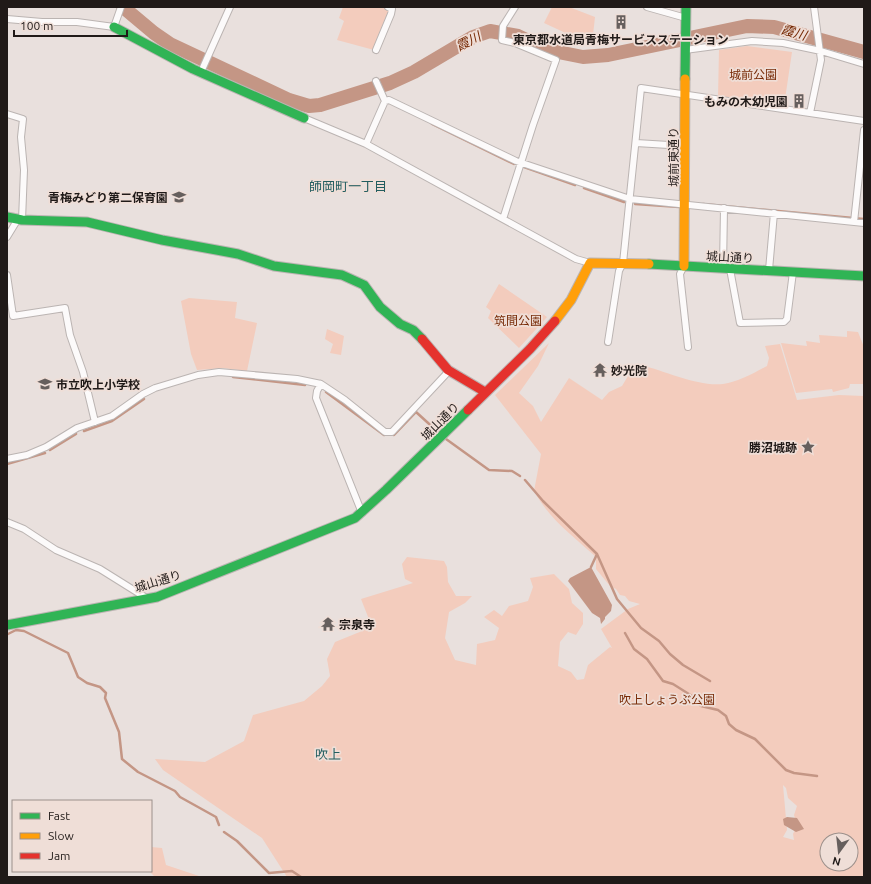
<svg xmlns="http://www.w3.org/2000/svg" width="871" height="884" font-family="Ubuntu,'Noto Sans JP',sans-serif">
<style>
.green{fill:#f3ccbd;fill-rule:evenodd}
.water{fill:#c49685}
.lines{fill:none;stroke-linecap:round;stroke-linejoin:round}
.stream{stroke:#c49685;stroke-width:2.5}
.river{stroke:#c49685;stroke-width:14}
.street-casing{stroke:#bbb4b2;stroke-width:8}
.fast-casing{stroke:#bbb4b2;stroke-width:11}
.slow-casing{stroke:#bbb4b2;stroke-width:11}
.jam-casing{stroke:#bbb4b2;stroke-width:11}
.street{stroke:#fcfafa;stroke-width:6}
.fast{stroke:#30b455;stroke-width:9}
.slow{stroke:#ff9f0a;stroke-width:9}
.jam{stroke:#e5322d;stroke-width:9}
.labels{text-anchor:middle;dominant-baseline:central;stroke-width:3.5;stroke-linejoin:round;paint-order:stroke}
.poi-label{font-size:12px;font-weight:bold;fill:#201a18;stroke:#efded7;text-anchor:end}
.park-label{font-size:12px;fill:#782b07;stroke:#efded7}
.street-label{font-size:12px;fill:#201a18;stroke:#efded7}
.water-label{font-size:13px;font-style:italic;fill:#752803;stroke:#efded7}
.neighbourhood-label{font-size:13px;fill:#225d5f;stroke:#efded7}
</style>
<rect width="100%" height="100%" fill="#e9e0dd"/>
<path class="green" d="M343 7H383L388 10 389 13 374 50 337 40 344 21 339 18Z
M552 7H569L595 17 593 35H570L544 23Z
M747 46 792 52 784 106 718 97 719 50Z
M499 284 547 317 519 348 488 318 491 311 486 307Z
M189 298 237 302 235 318 257 323 247 371 223 368 197 370 191 354 181 301Z
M327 329 344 336 341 355 330 353 333 344 325 339Z
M847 331 858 332 864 347V384H850L849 388 833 392 832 389 796 393 781 343 807 346 806 341 820 343 819 335 847 337Z
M549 343 538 366 519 393 533 406 541 422 569 378 602 400 609 392 622 386 631 371 641 365C665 371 699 387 723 384 738 382 754 373 767 366L769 358 765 346 780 344 797 400 839 395 864 396V877H287L262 838 163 770 155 759 205 762 244 741 253 715 304 701 322 686 330 676 327 659 335 642 372 627 361 599 413 583 405 579 402 564 407 557 444 561 447 567 448 582 456 596H472L465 603 449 612 445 638 455 660 476 665 477 644 495 640 499 628 484 617 494 610 502 616 509 606 528 601 533 587 530 578 554 574 569 589 572 603 583 613V624L576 635 568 632 560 642 558 666 571 672 577 680 584 679 588 665 610 647 612 648 601 629 628 609 640 604 629 601 625 596 620 595 616 589 610 586 596 569V557C572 535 550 520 534 491L541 454 495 395ZM783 785 786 788 788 798 797 806 794 815 797 825 793 834 794 840 783 837 787 830ZM827 840H851V864H827Z
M151 847 162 848 166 865 202 877H155L149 871H151Z"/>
<path class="water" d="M591 567 612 605 611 611 605 617V619L601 624 600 618 592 613 568 581 570 578Z
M787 817 797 818 804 829 796 832 784 825 783 819Z"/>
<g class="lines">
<path class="stream" d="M432 124 514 164
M524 167 575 185
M584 188 624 202
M635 204 679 207
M703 204 864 219
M233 377 305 385
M326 392 384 435
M84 431 112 421 144 399
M394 435 416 412 438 432
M446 439 489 470 512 471 520 476
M50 450 76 434
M7 464 45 453
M525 480 543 501 597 554 617 599 641 628 659 641 670 654 683 665 710 681
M591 567 597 554
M625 633 634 649 647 659 663 681 673 684 692 696 701 706 718 710 726 716 729 724 736 730 755 739 786 770 794 773 817 776
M8 634 16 630 24 631 68 653 78 677 87 683 100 687 106 693 105 698 119 732 122 759 138 772 175 791 180 797 216 817 219 825
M224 832 237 841 269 873 292 871 301 877"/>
<path class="river" d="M123 7 154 33 170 44 289 100 309 106 320 105 390 83 414 72 473 37 490 31 518 36 548 50 583 57 608 55 747 26 774 27 864 52"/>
<defs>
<path id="street" d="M647 7 686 18
M7 19 42 22H77L114 27 121 7
M376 50 391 14 392 9 388 7
M685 50 752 41 783 43 821 51 864 64
M201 72 230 7
M376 81 385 101 389 100 516 161 630 199 864 223
M810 113 821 60 814 7
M7 114 23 119 21 137 24 170 22 220
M304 118 366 144 576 259 590 263
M636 143 685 146
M366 144 385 101
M503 219 533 125 556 60 515 43 502 40 503 26 515 7
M854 222 864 130
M7 237 18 219
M684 266 680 274 688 347
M723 268 724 208
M730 269 740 323 784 322 787 319 793 272
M769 270 774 213
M7 275 13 316 65 308 70 335 83 372 95 422
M608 342 619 271 623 263 641 88 864 121
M321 384 317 391 316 398 362 513
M7 459 27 455 46 447 77 428 112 416 143 394 155 388 198 375 219 372 297 379 321 384 345 400 385 432H392L449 371
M7 522 24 529 56 550 100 569 148 599"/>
<path id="fast" d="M114 27 193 69 304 118
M685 79 686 7
M7 217 22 220 87 222 162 240 238 254 274 266 342 275 364 285 380 307 400 324 413 330 422 339
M649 264 864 276
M7 625 157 597 355 518 386 490 468 410"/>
<path id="slow" d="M684 266 685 79
M555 321 571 300 590 263 649 264"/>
<path id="jam" d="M422 339 448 370 485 392
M468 410 530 349 555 321"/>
</defs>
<use href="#street" class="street-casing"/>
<use href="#fast" class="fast-casing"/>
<use href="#slow" class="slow-casing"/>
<use href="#jam" class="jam-casing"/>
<use href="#street" class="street"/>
<use href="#fast" class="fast"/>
<use href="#slow" class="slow"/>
<use href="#jam" class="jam"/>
</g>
<defs>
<symbol id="building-bare" viewBox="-9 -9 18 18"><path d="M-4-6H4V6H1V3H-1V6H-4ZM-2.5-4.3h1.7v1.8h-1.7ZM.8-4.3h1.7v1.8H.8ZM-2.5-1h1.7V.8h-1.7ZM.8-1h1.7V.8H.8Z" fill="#665f5d" stroke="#efded7" stroke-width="2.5" paint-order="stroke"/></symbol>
<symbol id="school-bare" viewBox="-9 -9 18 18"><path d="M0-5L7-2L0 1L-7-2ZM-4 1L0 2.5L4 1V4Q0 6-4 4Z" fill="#665f5d" stroke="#efded7" stroke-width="2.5" paint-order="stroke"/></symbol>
<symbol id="temple-bare" viewBox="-9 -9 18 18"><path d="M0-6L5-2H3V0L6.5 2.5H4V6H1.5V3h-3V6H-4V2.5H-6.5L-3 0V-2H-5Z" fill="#665f5d" stroke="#efded7" stroke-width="2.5" paint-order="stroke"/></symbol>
<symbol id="sight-bare" viewBox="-9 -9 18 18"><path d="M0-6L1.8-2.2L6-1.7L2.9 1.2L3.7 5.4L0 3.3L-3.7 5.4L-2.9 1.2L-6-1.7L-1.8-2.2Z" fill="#665f5d" stroke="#efded7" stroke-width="2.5" paint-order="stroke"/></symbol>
</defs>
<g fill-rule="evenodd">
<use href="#building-bare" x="611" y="12" width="20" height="20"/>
<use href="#building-bare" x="789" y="91" width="20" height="20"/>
<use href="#school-bare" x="169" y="187" width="20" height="20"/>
<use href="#temple-bare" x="590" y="360" width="20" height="20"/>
<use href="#school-bare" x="35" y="374" width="20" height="20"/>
<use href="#sight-bare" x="798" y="437" width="20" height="20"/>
<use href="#temple-bare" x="318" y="614" width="20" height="20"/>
</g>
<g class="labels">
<g class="poi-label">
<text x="621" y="39" text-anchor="middle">東京都水道局青梅サービスステーション</text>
<text x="788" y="101">もみの木幼児園</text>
<text x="168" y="197">青梅みどり第二保育園</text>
<text x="611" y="370" text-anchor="start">妙光院</text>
<text x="56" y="384" text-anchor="start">市立吹上小学校</text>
<text x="797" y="447">勝沼城跡</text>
<text x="339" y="624" text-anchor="start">宗泉寺</text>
</g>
<g class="park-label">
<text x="753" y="74">城前公園</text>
<text x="518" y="320">筑間公園</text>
<text x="667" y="699">吹上しょうぶ公園</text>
</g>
<g class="street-label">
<text transform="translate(673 157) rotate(-90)">城前東通り</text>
<text transform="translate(730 257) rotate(3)">城山通り</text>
<text transform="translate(440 421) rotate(-45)">城山通り</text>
<text transform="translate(158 581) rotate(-17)">城山通り</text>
</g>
<g class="water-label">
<text transform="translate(794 32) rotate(16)">霞川</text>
<text transform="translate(468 41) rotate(-27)">霞川</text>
</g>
<g class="neighbourhood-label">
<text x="348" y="186">師岡町一丁目</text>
<text x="328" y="754">吹上</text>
</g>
</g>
<rect width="871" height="884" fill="none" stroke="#201a18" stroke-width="16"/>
<rect x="12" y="800" width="140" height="72" fill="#efded7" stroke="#9c908b"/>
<rect x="20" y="813" width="20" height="6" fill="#30b455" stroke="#9c908b"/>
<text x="48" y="820" font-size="12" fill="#201a18">Fast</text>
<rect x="20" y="833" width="20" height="6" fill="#ff9f0a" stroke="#9c908b"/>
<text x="48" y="840" font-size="12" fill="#201a18">Slow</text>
<rect x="20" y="853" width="20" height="6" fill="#e5322d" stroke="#9c908b"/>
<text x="48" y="860" font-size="12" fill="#201a18">Jam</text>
<g transform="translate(839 852) rotate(195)"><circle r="19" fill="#efded7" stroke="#9c908b"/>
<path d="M0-3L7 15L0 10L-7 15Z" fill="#665f5d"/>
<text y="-6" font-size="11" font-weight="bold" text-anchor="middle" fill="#201a18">N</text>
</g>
<path d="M14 30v6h113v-6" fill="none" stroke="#201a18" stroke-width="2"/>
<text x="20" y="30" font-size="12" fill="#201a18" stroke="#efded7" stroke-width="3" paint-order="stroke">100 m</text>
</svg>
